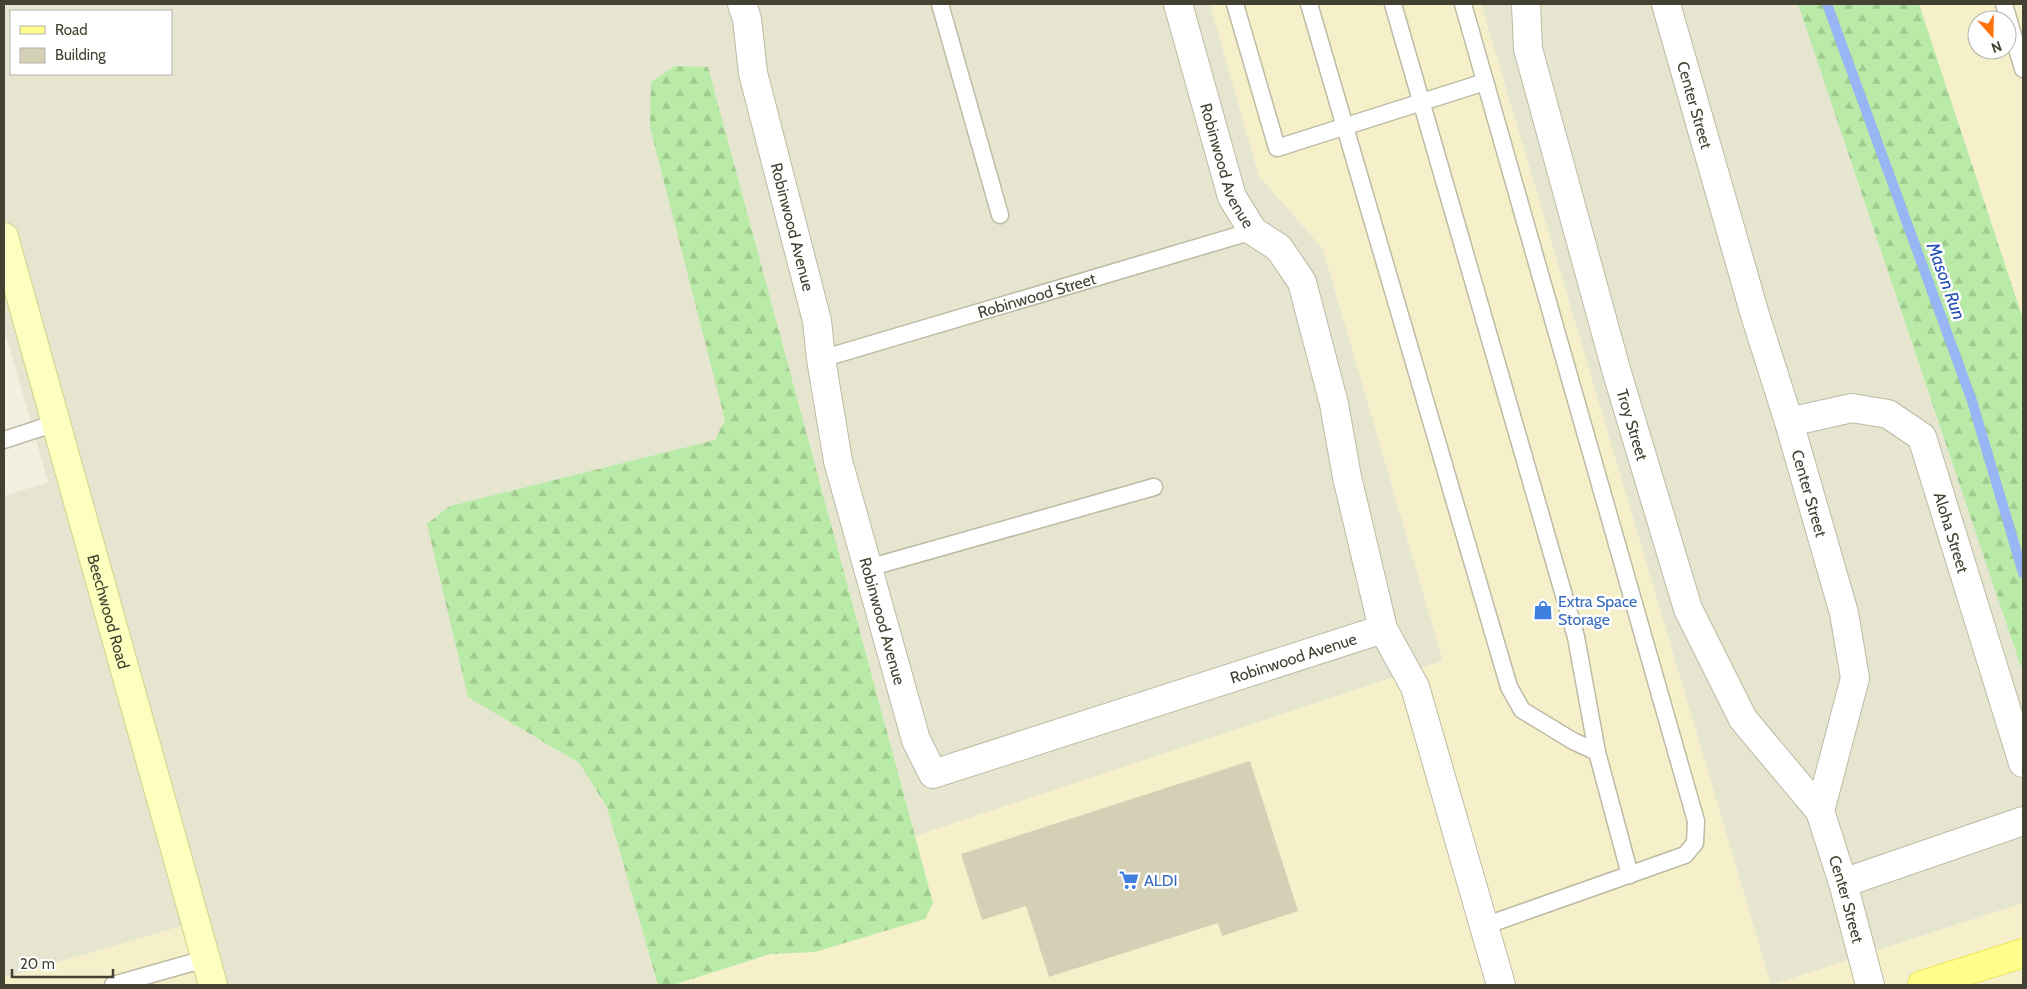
<svg xmlns="http://www.w3.org/2000/svg" width="2027" height="989" font-family="Cabin,sans-serif">
<style>
.residential{fill:#e6e5cf;fill-rule:evenodd}
.commercial{fill:#f6f0ca;fill-rule:evenodd}
.forest{fill:url(#forest-firs)}
.lines{fill:none;stroke-linecap:round;stroke-linejoin:round}
.stream{stroke:#98b5f4;stroke-width:10}
.building{fill:#d3d0b6}
.lane-casing{stroke:#bdbba4;stroke-width:19}
.street-casing{stroke:#bdbba4;stroke-width:30}
.secondary-casing{stroke:#d1d28b;stroke-width:30}
.primary-casing{stroke:#eae657;stroke-width:30}
.lane{stroke:#fff;stroke-width:16}
.street{stroke:#fff;stroke-width:28}
.secondary{stroke:#fdffbe;stroke-width:28}
.primary{stroke:#fffe8d;stroke-width:28}
.labels{text-anchor:middle;dominant-baseline:central;stroke-width:5;stroke-linejoin:round;paint-order:stroke}
.street-label{font-size:16px;fill:#434132;stroke:#fff}
.shop-label{font-size:16px;fill:#366cbe;stroke:#fff;text-anchor:start}
.water-label{font-size:18px;font-style:italic;fill:#2651b4;stroke:#fff}
</style>
<defs>
<pattern id="forest-firs" width="22" height="20" patternUnits="userSpaceOnUse" patternTransform="scale(1.25)"><rect width="22" height="20" fill="#b9eaa7"/><path d="M5 1l3.5 6h-7zM16 11l3.5 6h-7z" fill="#a0ca90"/></pattern>
</defs>
<rect width="100%" height="100%" fill="#f2f1e1"/>
<path class="residential" d="M4 4H1210L1259 176 1323 249 1443 661 915 836 708 67 725 420 715 440 450 506 468 696 579 763 607 806 658 985H216L199 921 4 978V496L48 482 4 329ZM11 11H171V74H11Z
M1481 4H1798L2023 673V903L1771 985Z"/>
<path class="commercial" d="M1210 4H1481L1771 985H673L770 954 815 952 933 903 915 836 1443 661 1323 249 1259 176Z
M1919 4H2023V319ZM1977 20H2007V50H1977Z
M2023 903V985H1772Z
M199 921 216 985H4V978Z"/>
<path class="forest" d="M1798 4H1919L2023 319V673Z
M675 66 708 67 933 903 925 919 815 952 770 954 673 985H658L607 807 579 763 468 697 427 524 450 506 715 440 725 420 650 127 651 82Z"/>
<g class="lines">
<path class="stream" d="M1827 4 1972 401 2023 573"/>
</g>
<path class="building" d="M1250 761 1298 911 1222 936 1218 923 1049 977 1026 906 982 920 961 854Z"/>
<g class="lines">
<defs>
<g id="lane">
<path d="M940 4 1000 215"/>
<path d="M1235 4 1277 148 1485 82"/>
<path d="M1309 4 1509 687 1522 710 1573 741 1597 752 1630 875"/>
<path d="M1393 4 1576 637 1597 752"/>
<path d="M1463 4 1696 821 1695 843 1685 855 1484 926"/>
<path d="M2004 4 2023 69"/>
<path id="s1" d="M821 359 1253 231"/>
<path d="M4 440 56 423"/>
<path d="M868 568 1154 487"/>
<path d="M113 985 205 959"/>
</g>
<g id="street">
<path id="s2" d="M742 4 747 19 753 73 817 321 821 359 838 461 916 740 933 774 1383 629"/>
<path id="s3" d="M1178 4 1232 197 1253 231 1279 248 1302 282 1334 404 1347 477 1383 629 1415 687 1501 985"/>
<path id="s4" d="M1526 4 1528 49 1617 373 1688 609 1743 719 1820 811"/>
<path id="s5" d="M1666 4 1755 315 1789 422 1844 613 1855 678 1820 811 1843 883 1870 985"/>
<path id="s6" d="M1789 422 1852 408 1888 414 1922 437 2023 763"/>
<path d="M1843 883 2023 821"/>
</g>
<g id="secondary">
<path id="s7" d="M4 237 213 985"/>
</g>
<path id="primary" d="M1922 985 2023 953"/>
</defs>
<use href="#lane" class="lane-casing"/>
<use href="#street" class="street-casing"/>
<use href="#secondary" class="secondary-casing"/>
<use href="#primary" class="primary-casing"/>
<use href="#lane" class="lane"/>
<use href="#street" class="street"/>
<use href="#secondary" class="secondary"/>
<use href="#primary" class="primary"/>
</g>
<defs>
<symbol id="shop-bare" viewBox="-9 -9 18 18"><path d="M-5-2.5h2.3a2.7 3.5 0 0 1 5.4 0H5L5.5 6h-11ZM-1.5-2.5h3a1.5 2.3 0 0 0-3 0Z" fill="#3f7fe0" stroke="#fff" stroke-width="2.5" paint-order="stroke"/></symbol>
<symbol id="supermarket-bare" viewBox="-9 -9 18 18"><path d="M-6-5.5h2.5l.6 2H6L4.5 2H-2.5L-4.4-4H-6ZM-1.5 3.2a1.3 1.3 0 1 0 .1 0ZM3 3.2a1.3 1.3 0 1 0 .1 0Z" fill="#3f7fe0" stroke="#fff" stroke-width="2.5" paint-order="stroke"/></symbol>
</defs>
<g fill-rule="evenodd">
<use href="#shop-bare" x="1529" y="596" width="28" height="28"/>
<use href="#supermarket-bare" x="1115" y="866" width="28" height="28"/>
</g>
<g class="labels">
<g class="street-label">
<text stroke="none"><textPath href="#s5" startOffset="105">Center Street</textPath></text>
<text stroke="none"><textPath href="#s3" startOffset="169">Robinwood Avenue</textPath></text>
<text stroke="none"><textPath href="#s2" startOffset="229">Robinwood Avenue</textPath></text>
<text stroke="none"><textPath href="#s1" startOffset="225">Robinwood Street</textPath></text>
<text stroke="none"><textPath href="#s4" startOffset="435">Troy Street</textPath></text>
<text stroke="none"><textPath href="#s5" startOffset="510">Center Street</textPath></text>
<text stroke="none"><textPath href="#s6" startOffset="242">Aloha Street</textPath></text>
<text stroke="none"><textPath href="#s7" startOffset="389">Beechwood Road</textPath></text>
<text stroke="none"><textPath href="#s2" startOffset="634">Robinwood Avenue</textPath></text>
<text stroke="none"><textPath href="#s2" startOffset="1174">Robinwood Avenue</textPath></text>
<text stroke="none"><textPath href="#s5" startOffset="930">Center Street</textPath></text>
</g>
<g class="shop-label">
<text x="1558" y="601">Extra Space<tspan x="1558" dy="18">Storage</tspan></text>
<text x="1144" y="880">ALDI</text>
</g>
<g class="water-label">
<text transform="translate(1946 281) rotate(70)">Mason Run</text>
</g>
</g>
<rect width="2027" height="989" fill="none" stroke="#434132" stroke-width="10"/>
<rect x="10" y="10" width="162" height="65" fill="#ffffff" stroke="#b4b3ad"/>
<rect x="20" y="26" width="25" height="8" fill="#fffe8d" stroke="#b4b3ad"/>
<text x="55" y="35" font-size="15" fill="#434132">Road</text>
<rect x="20" y="48" width="25" height="15" fill="#d3d0b6" stroke="#b4b3ad"/>
<text x="55" y="60" font-size="15" fill="#434132">Building</text>
<g transform="translate(1992 35) rotate(160)"><circle r="24" fill="#ffffff" stroke="#b4b3ad"/>
<path d="M0-4L9 19L0 12L-9 19Z" fill="#ff720b"/>
<text y="-8" font-size="14" font-weight="bold" text-anchor="middle" fill="#434132">N</text>
</g>
<path d="M12 969v8h101v-8" fill="none" stroke="#434132" stroke-width="2.5"/>
<text x="20" y="969" font-size="15" fill="#434132" stroke="#ffffff" stroke-width="4" paint-order="stroke">20 m</text>
</svg>
